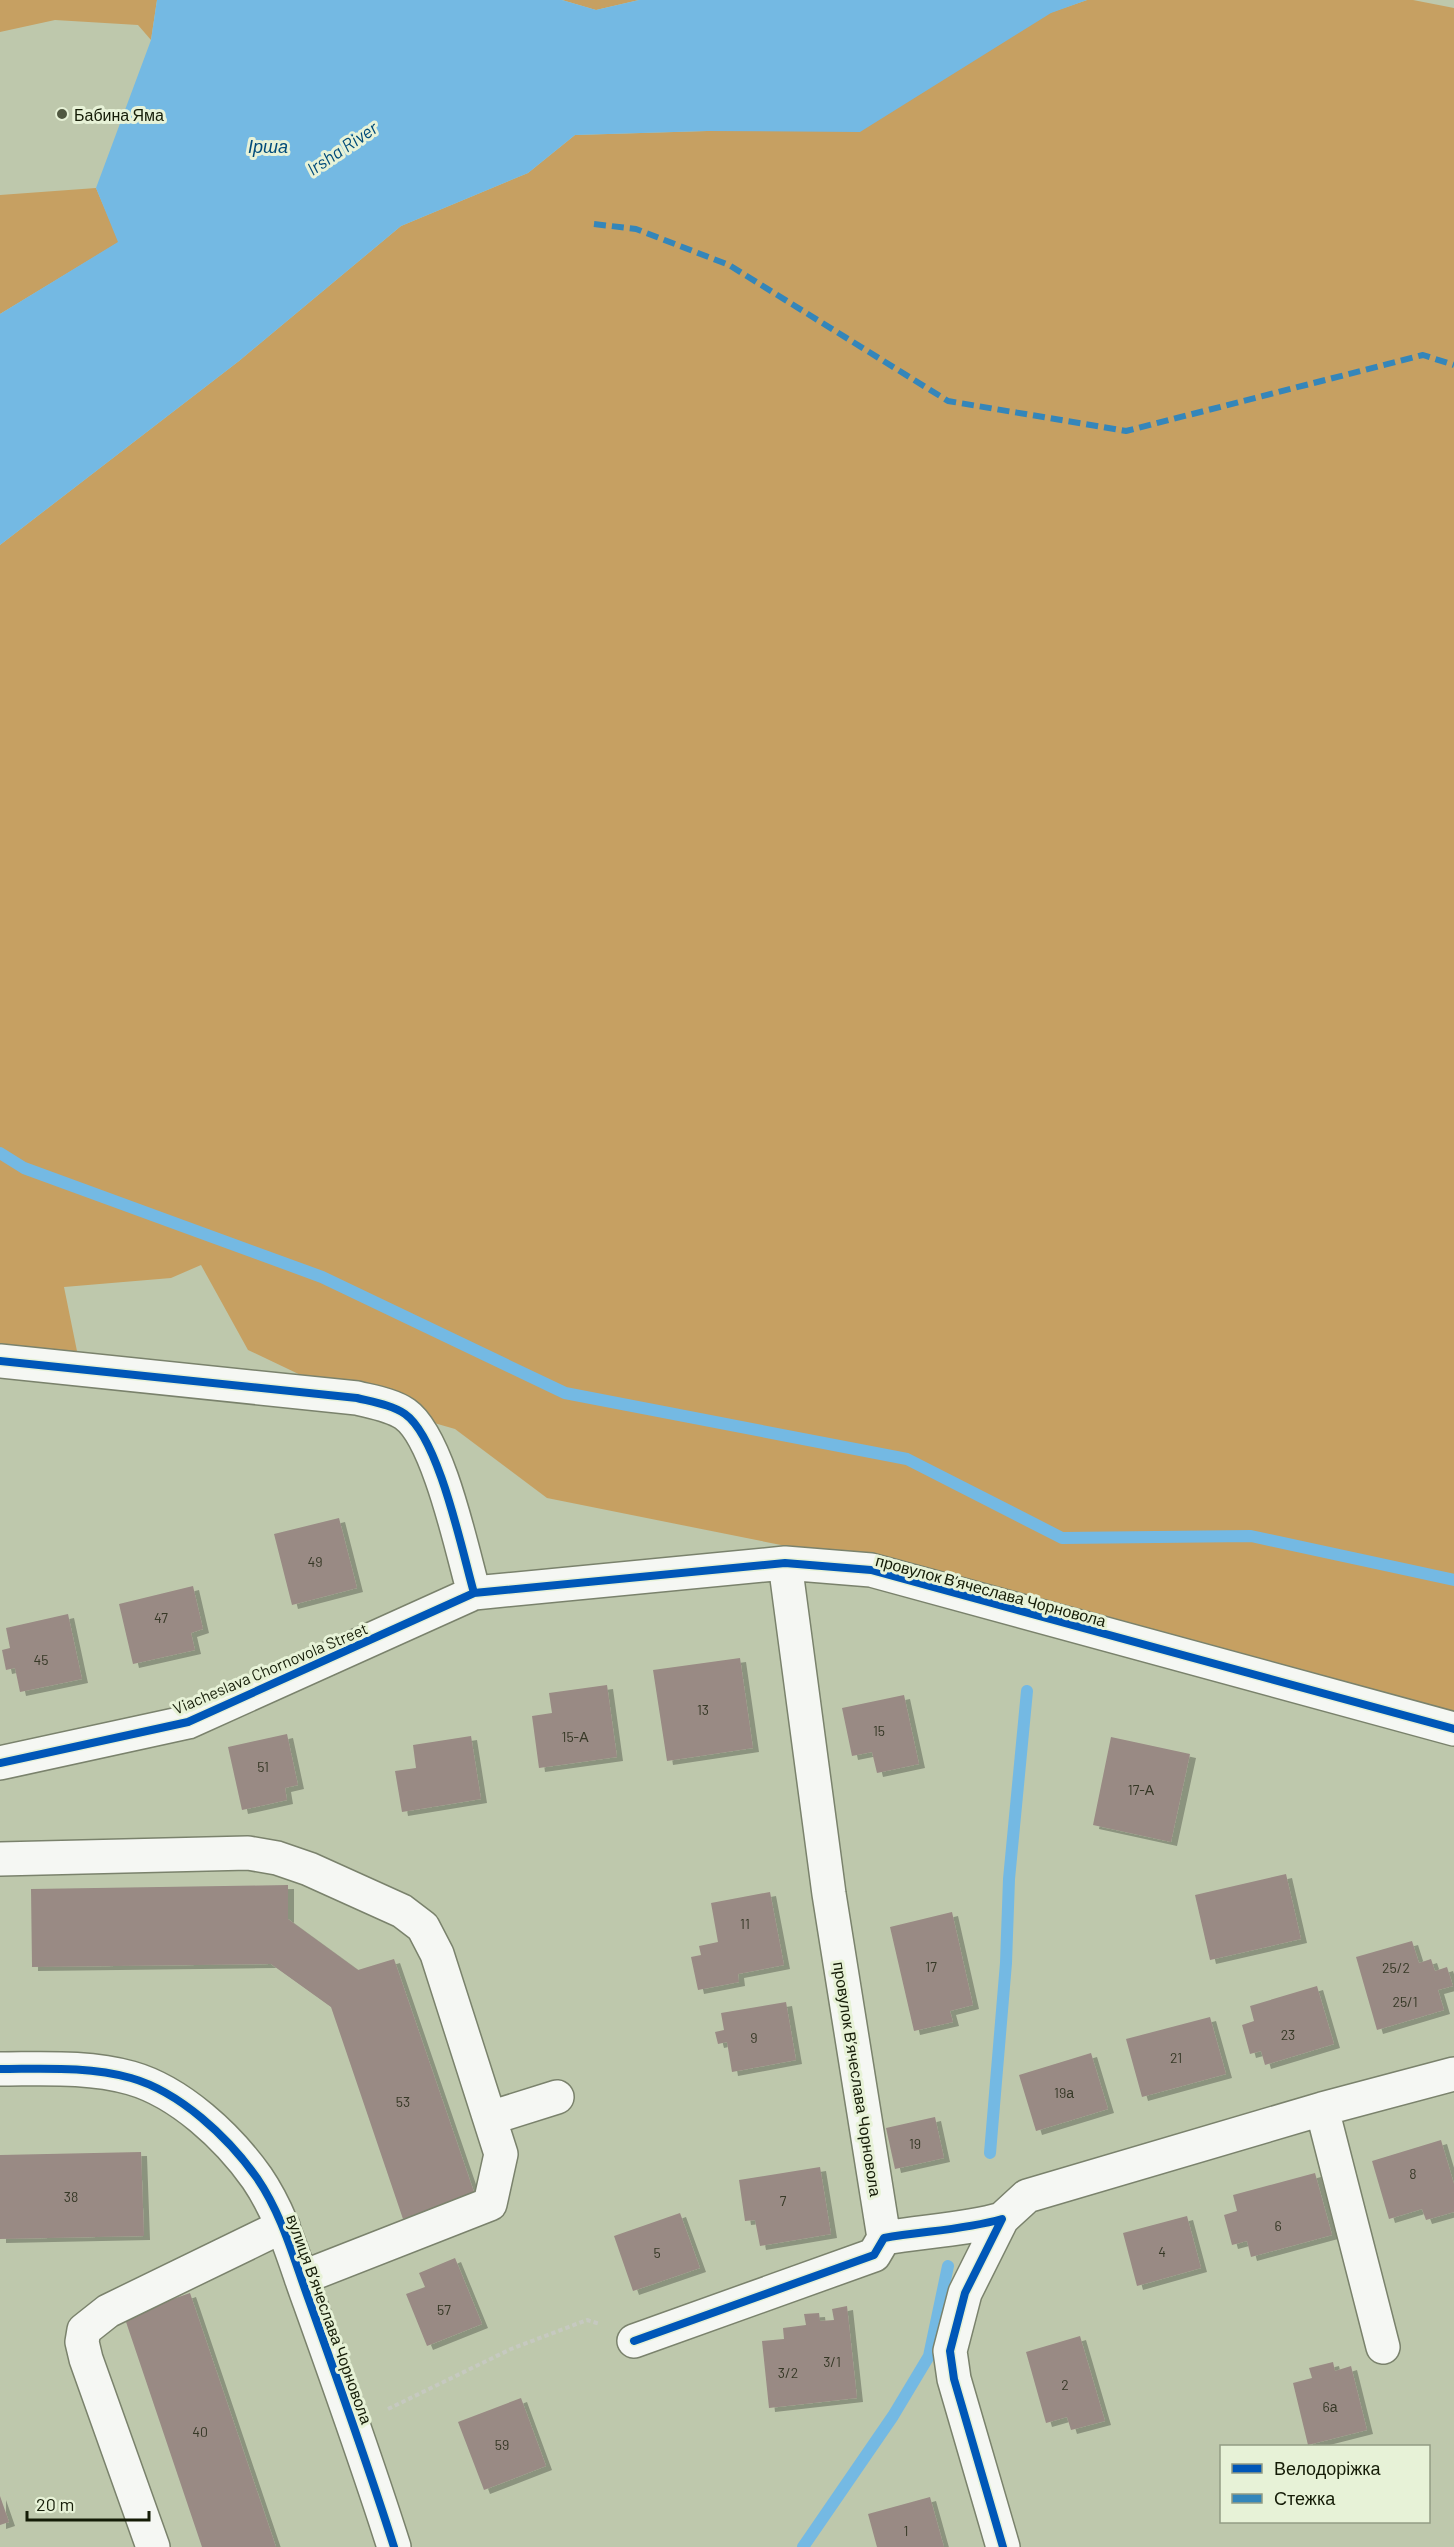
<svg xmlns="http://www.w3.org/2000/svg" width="1454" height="2547" font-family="Barlow,sans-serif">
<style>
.forest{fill:#c6a062}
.water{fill:#74b9e3}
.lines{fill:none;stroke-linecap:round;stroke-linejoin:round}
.stream{stroke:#74b9e3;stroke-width:12}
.building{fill:#998a84;filter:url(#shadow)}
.minor-casing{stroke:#7a826c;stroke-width:36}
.path{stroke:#c6c9c0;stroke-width:4;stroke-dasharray:4.5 3;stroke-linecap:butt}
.minor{stroke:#f5f7f3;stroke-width:33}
.quiet{stroke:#3486ba;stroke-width:6;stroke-dasharray:12 6;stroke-linecap:butt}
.cycleway-casing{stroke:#e7f2d7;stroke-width:11}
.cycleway{stroke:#0057b8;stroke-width:8}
.poi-dot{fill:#505841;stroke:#e7f2d7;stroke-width:2}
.labels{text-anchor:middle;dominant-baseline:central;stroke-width:6;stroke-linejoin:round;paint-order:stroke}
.number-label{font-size:14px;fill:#363826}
.poi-label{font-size:16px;fill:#151c07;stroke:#e7f2d7;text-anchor:start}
.street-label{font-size:16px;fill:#151c07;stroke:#e7f2d7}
.water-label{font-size:18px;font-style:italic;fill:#004b79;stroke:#e7f2d7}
</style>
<defs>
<filter id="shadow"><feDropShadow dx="6" dy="4" stdDeviation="0" flood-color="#0004"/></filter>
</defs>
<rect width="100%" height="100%" fill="#bec8ac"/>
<path class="forest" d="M0 0H157L151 40 138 25 55 20 0 32Z
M562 0H639L596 10Z
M1087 0H1413L1454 8V1716L781 1545 547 1498 455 1429 351 1399 248 1350 201 1265 171 1278 64 1287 79 1361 0 1351V545L239 361 401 226 528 173 575 135 707 131Z
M96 188 119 242 0 314V195Z"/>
<path class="water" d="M157 0H562L596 10 639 0H1087L1051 13 860 132 707 131 575 135 528 173 401 226 239 361 0 545V314L118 242 96 188 151 40Z"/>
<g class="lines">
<path class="stream" d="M0 1153 24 1168 322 1277 565 1393 907 1459 1062 1538 1251 1536 1454 1580
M990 2153 1006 1963 1009 1879 1027 1691
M803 2547 893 2416 929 2356 948 2266"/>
</g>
<path class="building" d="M339 1518 357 1588 292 1605 274 1534Z
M193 1586 203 1629 191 1633 195 1650 133 1664 119 1604Z
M68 1614 82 1679 20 1692 15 1668 6 1670 2 1650 10 1648 6 1628Z
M740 1658 753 1748 667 1761 653 1670Z
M607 1685 617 1757 539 1768 532 1716 552 1713 549 1693Z
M904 1695 919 1764 877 1773 872 1752 852 1756 842 1708Z
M287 1734 298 1785 285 1788 287 1800 242 1810 228 1747Z
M471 1736 481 1799 402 1812 395 1771 416 1768 413 1745Z
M1111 1737 1190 1754 1171 1842 1093 1825Z
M1286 1874 1301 1939 1210 1960 1195 1895Z
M288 1885V1919L358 1970 394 1959 475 2195 403 2219 331 2007 271 1964 32 1967 31 1889Z
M770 1892 784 1965 738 1974 739 1982 698 1990 691 1957 701 1955 699 1946 718 1942 711 1903Z
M952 1912 973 2005 950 2011 953 2022 914 2031 890 1927Z
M1412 1941 1419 1963 1431 1959 1435 1971 1447 1967 1453 1986 1438 1990 1444 2010 1377 2030 1356 1957Z
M1317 1986 1334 2044 1265 2065 1261 2051 1250 2054 1242 2025 1254 2021 1250 2006Z
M786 2002 796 2060 732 2072 727 2042 718 2044 715 2032 724 2030 721 2013Z
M1210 2017 1226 2074 1142 2097 1126 2039Z
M1091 2053 1108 2109 1036 2131 1019 2075Z
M935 2117 944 2158 895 2169 886 2128Z
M1441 2140 1454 2184V2212L1426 2220 1422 2209 1389 2219 1372 2161Z
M141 2152 144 2236 0 2239V2155Z
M820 2167 831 2234 760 2246 755 2220 745 2221 739 2180Z
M1315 2173 1332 2235 1251 2257 1247 2241 1232 2245 1224 2215 1237 2211 1233 2195Z
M680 2213 700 2268 633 2291 614 2236Z
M1187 2216 1201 2268 1137 2286 1123 2233Z
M455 2258 482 2324 427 2346 406 2294 425 2287 419 2273Z
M190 2293 276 2547H202L124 2316Z
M847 2306 857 2398 769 2408 762 2341 784 2339 783 2328 806 2325 804 2314 819 2313 820 2321 834 2320 832 2309Z
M1080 2336 1105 2421 1071 2430 1067 2417 1046 2423 1026 2352Z
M1333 2362 1335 2371 1351 2366 1367 2430 1308 2445 1293 2383 1312 2378 1309 2368Z
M521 2398 546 2466 484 2490 458 2422Z
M0 2496 9 2522 0 2525Z
M930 2497 944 2547H877L868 2514Z"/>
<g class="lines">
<defs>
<path id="minor" d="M0 1361 357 1398C373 1402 392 1405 405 1414 439 1438 462 1551 474 1593
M785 1563 829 1894 884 2238
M0 1763 188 1722 474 1593 785 1563 871 1570 1454 1729
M0 1859 248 1853 277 1858 309 1869 402 1911 423 1927 437 1954 501 2154 490 2204 301 2278
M0 2069C43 2069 88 2066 131 2078 180 2092 228 2137 257 2178 283 2216 294 2260 310 2303 339 2384 368 2465 394 2547
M1322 2109 1383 2347
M490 2118 557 2097
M1002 2219 1027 2196 1322 2109 1454 2074
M634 2341 874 2255 884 2238C923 2231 964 2230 1002 2219L965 2293 950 2351 954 2379 1003 2547
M153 2547 86 2359 82 2342 84 2330 108 2311 283 2226"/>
</defs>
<use href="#minor" class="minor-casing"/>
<path class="path" d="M388 2409 511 2349 587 2320 600 2324"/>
<use href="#minor" class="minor"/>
<path class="quiet" d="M594 224 636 229 729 265 948 401 1126 431 1423 355 1454 365"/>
<defs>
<path id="cycleway" d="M0 1361 357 1398C373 1402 392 1405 405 1414 439 1438 462 1551 474 1593
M0 1763 188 1722 474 1593 785 1563 871 1570 1454 1729
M0 2069C43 2069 88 2066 131 2078 180 2092 228 2137 257 2178 283 2216 294 2260 310 2303 339 2384 368 2465 394 2547
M634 2341 874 2255 884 2238C923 2231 964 2230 1002 2219L965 2293 950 2351 954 2379 1003 2547"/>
</defs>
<use href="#cycleway" class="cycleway-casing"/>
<use href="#cycleway" class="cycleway"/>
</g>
<circle class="poi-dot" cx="62" cy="114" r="6"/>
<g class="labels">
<g class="number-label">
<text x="315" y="1561">49</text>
<text x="161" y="1617">47</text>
<text x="41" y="1659">45</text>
<text x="703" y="1709">13</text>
<text x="879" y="1730">15</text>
<text x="575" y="1736">15-А</text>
<text x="263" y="1766">51</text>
<text x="1141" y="1789">17-А</text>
<text x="745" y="1923">11</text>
<text x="931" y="1966">17</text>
<text x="1396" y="1967">25/2</text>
<text x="1405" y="2001">25/1</text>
<text x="1288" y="2034">23</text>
<text x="754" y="2037">9</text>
<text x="1176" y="2057">21</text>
<text x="1064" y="2092">19а</text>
<text x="403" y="2101">53</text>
<text x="915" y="2143">19</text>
<text x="1413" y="2173">8</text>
<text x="71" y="2196">38</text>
<text x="783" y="2200">7</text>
<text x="1278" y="2225">6</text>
<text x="1162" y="2251">4</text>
<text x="657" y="2252">5</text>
<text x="444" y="2309">57</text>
<text x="832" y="2361">3/1</text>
<text x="788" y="2372">3/2</text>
<text x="1065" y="2384">2</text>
<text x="1330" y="2406">6а</text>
<text x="200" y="2431">40</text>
<text x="502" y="2444">59</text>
<text x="906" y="2530">1</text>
</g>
<g class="poi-label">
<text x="74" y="114">Бабина Яма</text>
</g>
<g class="street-label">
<text transform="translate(991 1590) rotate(15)">провулок Вʼячеслава Чорновола</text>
<text transform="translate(270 1668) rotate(-23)">Viacheslava Chornovola Street</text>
<text transform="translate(858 2079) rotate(81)">провулок Вʼячеслава Чорновола</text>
<text transform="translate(330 2319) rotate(70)">вулиця Вʼячеслава Чорновола</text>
</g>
<g class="water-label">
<text x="268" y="146">Ірша</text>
<text transform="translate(342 148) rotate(-34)">Irsha River</text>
</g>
</g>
<rect x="1220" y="2445" width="210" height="78" fill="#e7f2d7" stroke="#939c84" stroke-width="1.5"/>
<rect x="1232" y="2464" width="30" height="9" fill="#0057b8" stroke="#939c84" stroke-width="1.5"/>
<text x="1274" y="2475" font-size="18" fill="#151c07">Велодоріжка</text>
<rect x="1232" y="2494" width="30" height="9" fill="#3486ba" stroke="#939c84" stroke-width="1.5"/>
<text x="1274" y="2505" font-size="18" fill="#151c07">Стежка</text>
<path d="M27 2511v9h122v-9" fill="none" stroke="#151c07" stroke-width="3"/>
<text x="36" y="2511" font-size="18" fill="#151c07" stroke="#e7f2d7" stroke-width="4.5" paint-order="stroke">20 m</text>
</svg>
